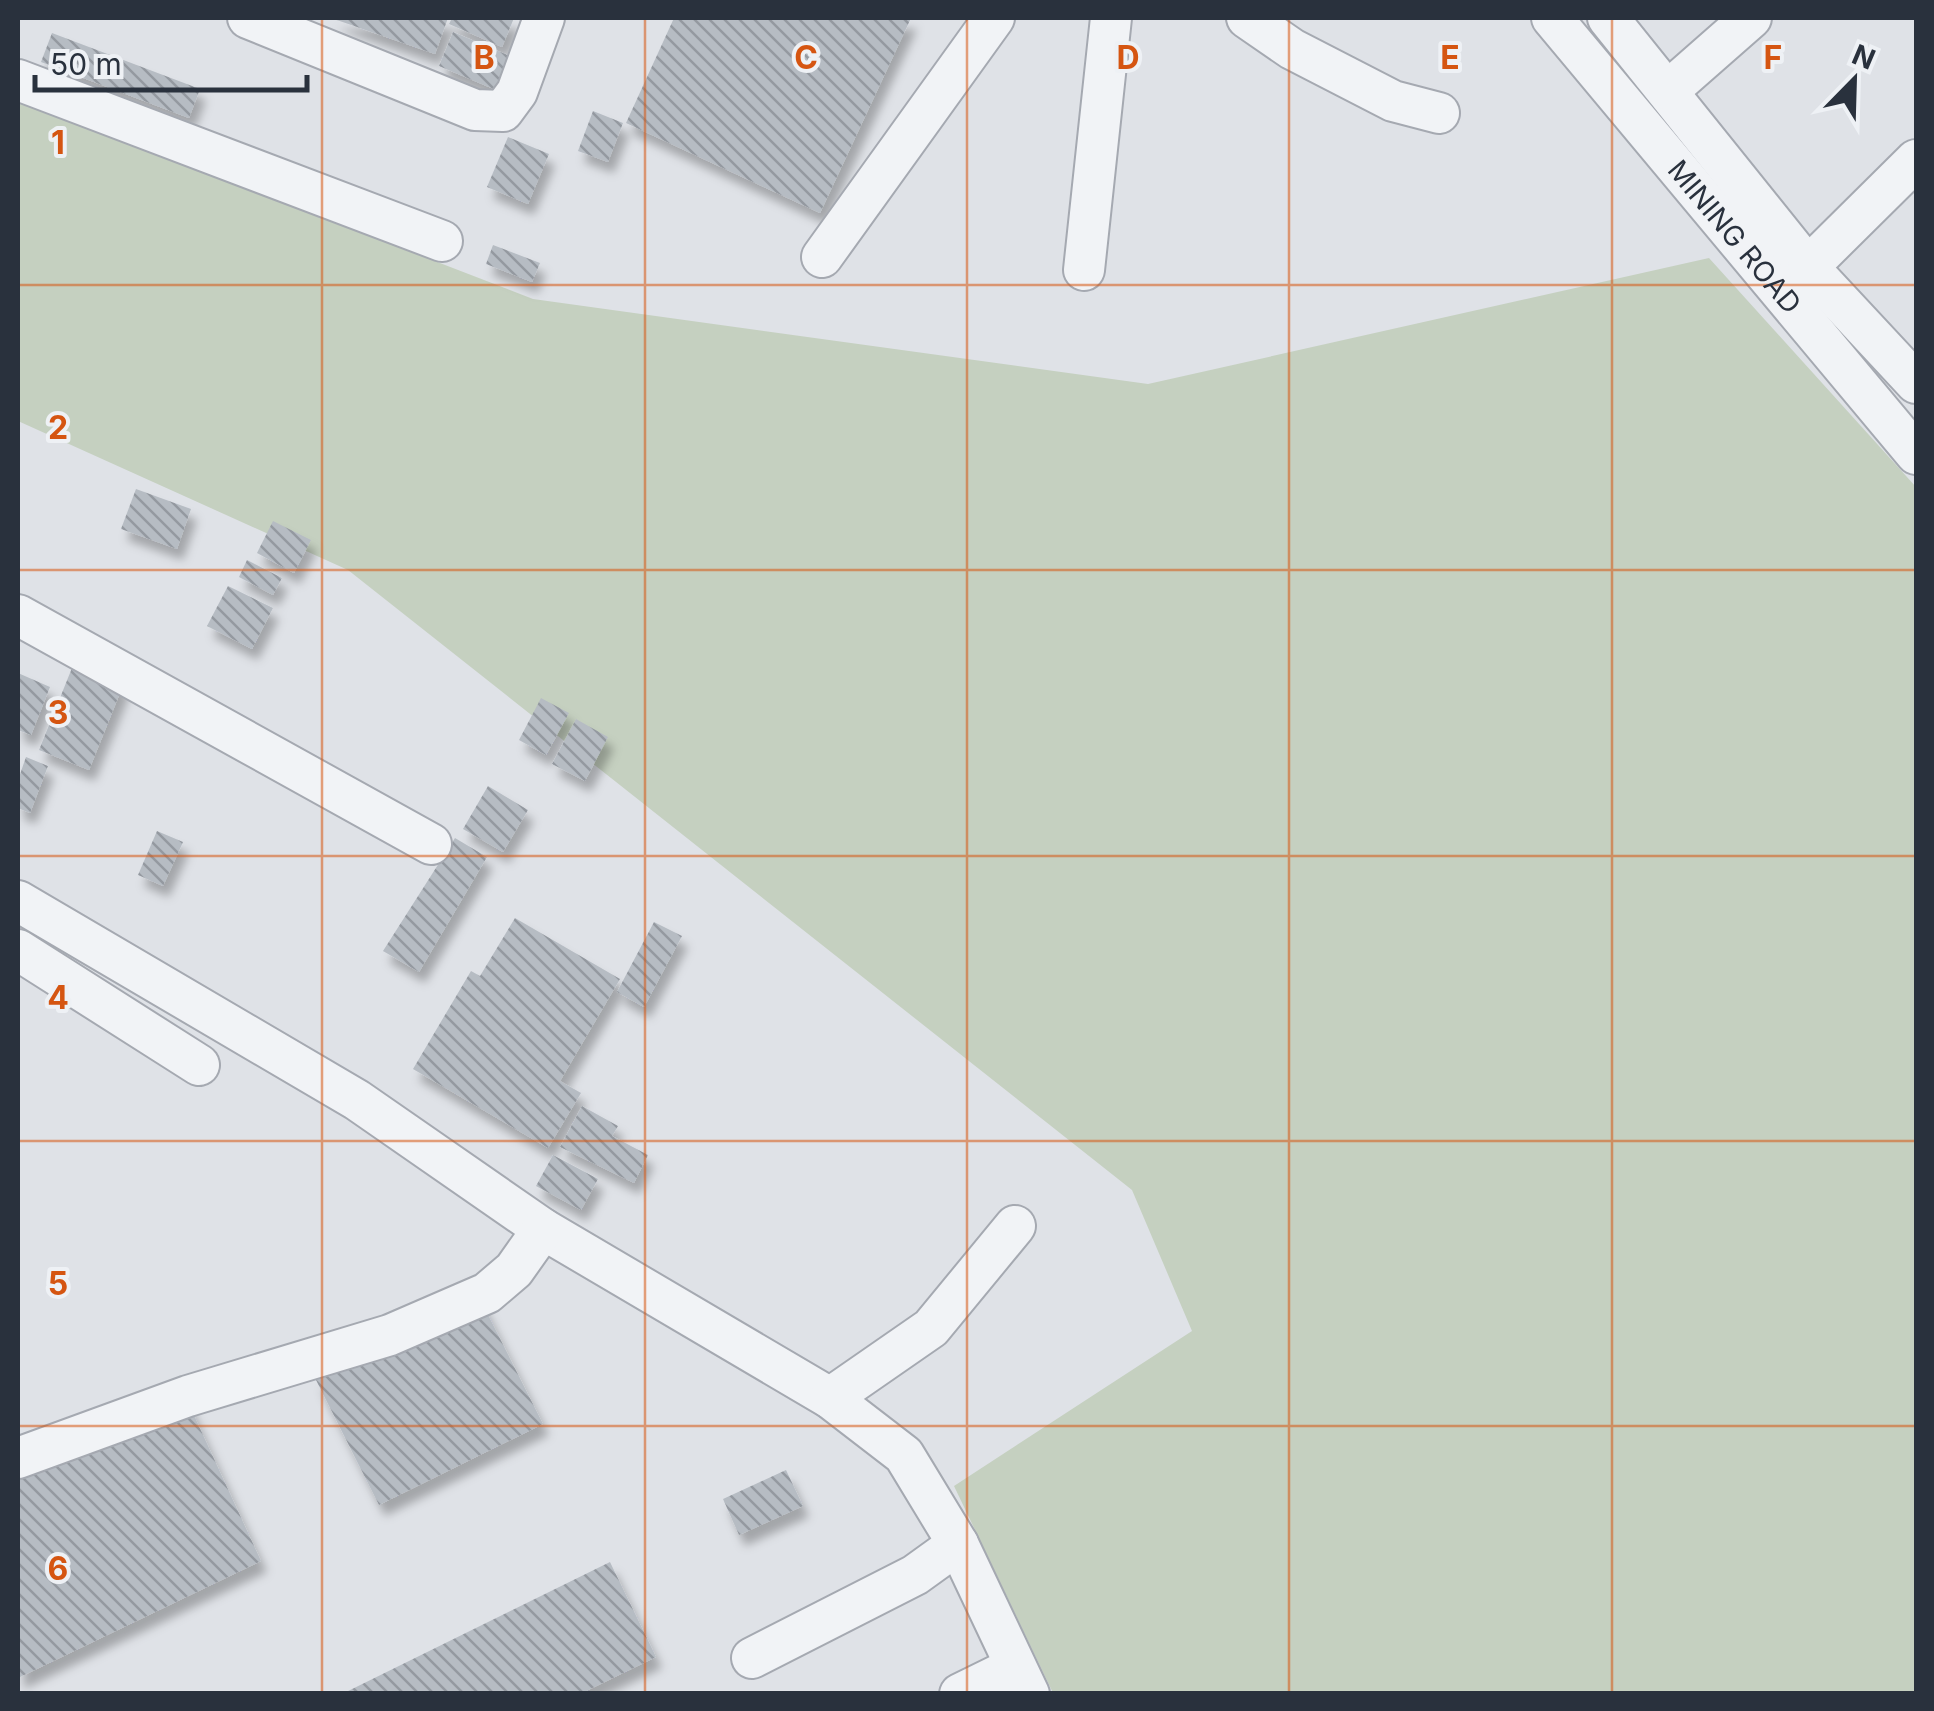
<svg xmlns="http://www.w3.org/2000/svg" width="1934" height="1711" font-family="Inter,sans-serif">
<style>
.grass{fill:#c5d0c0}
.building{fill:url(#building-back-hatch);filter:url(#shadow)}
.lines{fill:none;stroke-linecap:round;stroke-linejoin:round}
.minor-casing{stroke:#a5a9b1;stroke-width:44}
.minor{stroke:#f1f3f6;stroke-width:40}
.grid{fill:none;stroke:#d55511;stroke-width:2.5;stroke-opacity:0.55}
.labels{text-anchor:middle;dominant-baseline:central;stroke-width:8;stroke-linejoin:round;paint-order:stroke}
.street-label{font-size:28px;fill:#29313d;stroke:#eef1f5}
.grid-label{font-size:32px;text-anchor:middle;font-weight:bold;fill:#d55511;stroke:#eef1f5;stroke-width:8;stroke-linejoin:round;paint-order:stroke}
</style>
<defs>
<pattern id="building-back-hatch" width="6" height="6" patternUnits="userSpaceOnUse" patternTransform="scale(2.5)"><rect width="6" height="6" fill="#b6bcc3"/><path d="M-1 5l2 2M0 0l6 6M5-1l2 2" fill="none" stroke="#9499a0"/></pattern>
<filter id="shadow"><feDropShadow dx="6" dy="11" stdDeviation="5" flood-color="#0004"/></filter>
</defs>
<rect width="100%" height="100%" fill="#dfe2e7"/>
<path class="grass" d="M18 100 533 299 1148 384 1709 258 1916 487V1693H1053L954 1486 1192 1331 1132 1190 348 570 18 421Z"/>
<path class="building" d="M331 18H448L435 54Z
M452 18H514L502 47 449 24Z
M674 18H911L820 213 626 123Z
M453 32 510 56 496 90 439 66Z
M52 33 200 89 189 118 41 62Z
M593 111 623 123 608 162 578 151Z
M508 137 549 154 528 204 487 187Z
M493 245 540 263 532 282 486 264Z
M136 489 191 509 177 549 121 529Z
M273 521 311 540 294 573 257 553Z
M247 560 282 578 273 595 239 577Z
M228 586 273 608 252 649 207 626Z
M74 663 124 683 89 770 39 750Z
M18 673 50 687 31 735 18 730Z
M541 698 569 713 546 755 519 740Z
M576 719 608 737 585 781 552 764Z
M26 757 48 766 30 813 18 808V780Z
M488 786 528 810 503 852 463 829Z
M157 831 183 842 163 886 138 875Z
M455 838 487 857 419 972 383 951Z
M515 918 620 979 560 1081 581 1093 548 1148 413 1069 471 971 480 976Z
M654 922 682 936 644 1007 617 992Z
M582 1106 618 1126 612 1136 648 1155 634 1183 560 1147Z
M553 1155 598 1179 581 1210 536 1186Z
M480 1299 543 1424 379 1505 316 1380Z
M186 1398 261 1561 18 1678V1468Z
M786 1470 803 1506 739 1535 723 1499Z
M610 1562 656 1657 580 1694H342Z"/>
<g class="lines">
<defs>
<g id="minor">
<path d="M248 18 475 110 503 111 517 92 544 18"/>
<path d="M1247 18 1292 49 1393 101 1439 113"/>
<path id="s1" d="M1552 18 1916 454"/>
<path d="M1608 18 1808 267 1916 383"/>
<path d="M18 80 442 241"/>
<path d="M1669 90 1751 18"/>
<path d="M822 257 994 18"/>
<path d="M1808 267 1916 160"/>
<path d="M1084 270 1111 18"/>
<path d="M18 615 431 844"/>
<path d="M18 901 357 1100 543 1229 830 1398 904 1455 958 1544 1029 1694"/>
<path d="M18 950 199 1065"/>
<path d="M830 1398 931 1328 1015 1226"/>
<path d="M18 1458 188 1396 390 1335 487 1293 514 1270 543 1229"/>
<path d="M752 1658 915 1575 958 1544"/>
<path d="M960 1694 1015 1667"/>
</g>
</defs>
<use href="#minor" class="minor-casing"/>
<use href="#minor" class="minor"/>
</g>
<path class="grid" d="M322 18V1694M645 18V1694M967 18V1694M1289 18V1694M1612 18V1694M18 285H1916M18 570H1916M18 856H1916M18 1141H1916M18 1426H1916"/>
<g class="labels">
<g class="street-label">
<text stroke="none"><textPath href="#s1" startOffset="285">MINING ROAD</textPath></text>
</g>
</g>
<g class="grid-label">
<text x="484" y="69">B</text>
<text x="806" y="69">C</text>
<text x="1128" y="69">D</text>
<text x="1450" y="69">E</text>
<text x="1773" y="69">F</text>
<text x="58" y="154">1</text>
<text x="58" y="439">2</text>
<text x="58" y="724">3</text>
<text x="58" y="1009">4</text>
<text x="58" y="1295">5</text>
<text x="58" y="1580">6</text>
</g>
<rect width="1934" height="1711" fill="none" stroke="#29313d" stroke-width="40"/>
<g transform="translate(1854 80) rotate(23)" stroke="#eef1f5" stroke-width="8" paint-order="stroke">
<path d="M0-8L18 38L0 25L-18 38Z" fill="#29313d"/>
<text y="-15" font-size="28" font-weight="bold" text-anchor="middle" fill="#29313d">N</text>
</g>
<path d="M35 75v15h272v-15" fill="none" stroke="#29313d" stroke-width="5"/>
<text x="50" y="75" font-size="30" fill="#29313d" stroke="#eef1f5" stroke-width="8" paint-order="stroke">50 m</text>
</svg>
